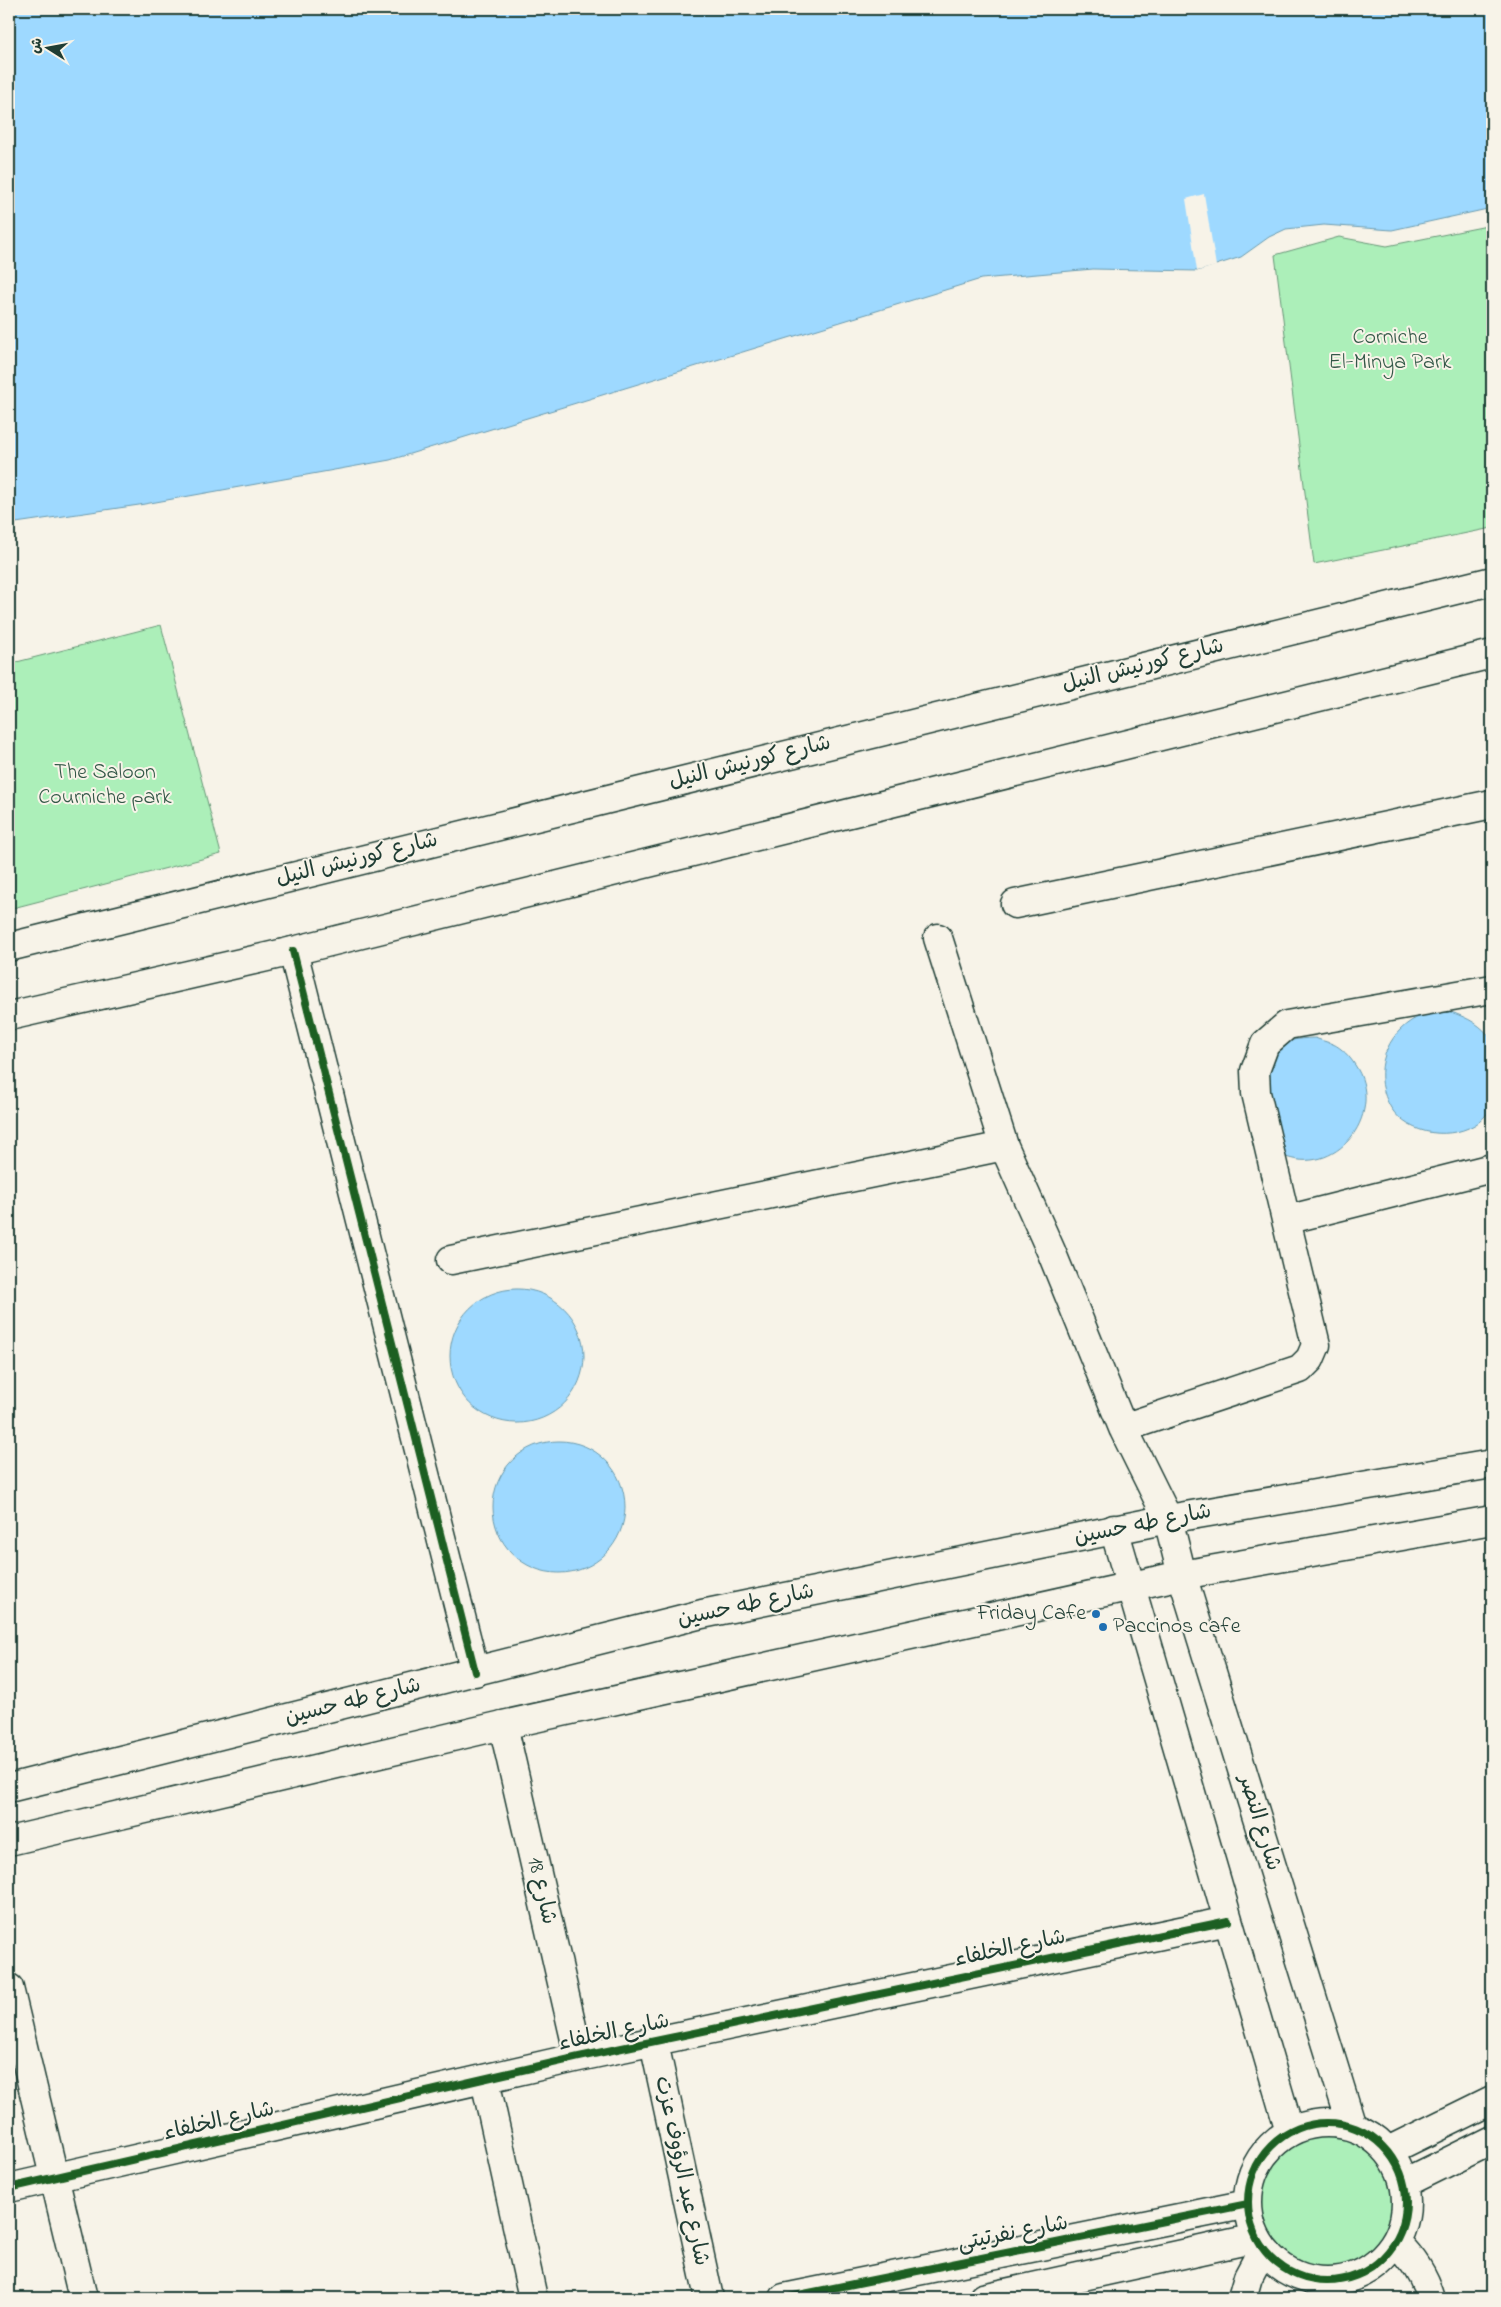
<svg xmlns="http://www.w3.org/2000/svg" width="1501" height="2307" font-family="'Indie Flower','Playpen Sans Arabic',sans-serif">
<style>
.green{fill:#acefb9;stroke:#669676}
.water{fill:#9ed9ff;stroke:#6b9bae}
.pier{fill:#f7f3e8}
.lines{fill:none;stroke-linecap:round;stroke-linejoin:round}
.minor-casing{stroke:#1f3d34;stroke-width:31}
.major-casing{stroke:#1f3d34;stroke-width:31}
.minor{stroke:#f7f3e8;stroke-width:28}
.major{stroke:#f7f3e8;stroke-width:28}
.cycleway-casing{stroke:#f7f3e8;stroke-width:11}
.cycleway{stroke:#1b5e20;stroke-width:8}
.poi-dot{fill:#1f6fb2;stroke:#f7f3e8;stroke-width:2}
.labels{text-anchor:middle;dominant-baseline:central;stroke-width:4;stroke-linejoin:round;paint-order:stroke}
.park-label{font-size:22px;fill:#345848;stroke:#f7f3e8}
.street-label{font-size:22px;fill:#1f3d34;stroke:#f7f3e8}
.poi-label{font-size:22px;fill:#1f3d34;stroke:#f7f3e8;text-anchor:end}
</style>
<rect width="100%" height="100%" fill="#f7f3e8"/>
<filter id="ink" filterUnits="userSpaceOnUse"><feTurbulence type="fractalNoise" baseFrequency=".02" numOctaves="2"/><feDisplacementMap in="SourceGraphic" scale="10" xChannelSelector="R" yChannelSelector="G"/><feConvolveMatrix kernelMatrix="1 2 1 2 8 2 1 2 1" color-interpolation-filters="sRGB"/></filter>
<g filter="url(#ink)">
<path class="green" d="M1492 225V528L1314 564 1275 255 1339 237 1387 246Z
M161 625 221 854 9 909V664Z
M1305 2137C1322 2137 1339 2136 1355 2142 1419 2166 1405 2260 1338 2270 1322 2272 1304 2270 1290 2261 1280 2254 1271 2242 1263 2233V2218L1258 2197 1271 2161Z"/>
<path class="water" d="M9 9H1492V208L1392 230 1324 225 1286 229 1269 237 1241 257 1197 271 1093 269 981 279 390 460 139 505 9 524Z
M1451 1012C1468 1018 1482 1025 1492 1040V1108C1488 1112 1484 1118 1479 1122 1453 1141 1409 1136 1391 1108 1373 1078 1382 1040 1411 1021 1423 1013 1437 1013 1451 1012Z
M1315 1038C1320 1040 1327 1042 1333 1044 1342 1048 1350 1057 1355 1065 1386 1110 1341 1176 1286 1157 1280 1155 1275 1151 1269 1148L1249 1077C1273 1048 1274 1039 1315 1038Z
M450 1356a67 67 0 1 1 134 0a67 67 0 1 1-134 0Z
M493 1507a66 66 0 1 1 132 0a66 66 0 1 1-132 0Z"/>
<path class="pier" d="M1204 194 1216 266 1197 271 1186 199Z"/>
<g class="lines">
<defs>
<path id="minor" d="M1015 904 1492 804
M938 938 1004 1146 1051 1251 1123 1428 1168 1519 1182 1575 1352 2126
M293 951 475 1672
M1286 1220 1256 1093 1255 1071 1265 1044 1287 1025 1492 989
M451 1260 1004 1146
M1123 1428 1300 1369 1310 1359 1316 1345 1286 1220 1492 1168
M1114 1529 1290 2132
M503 1725 579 2057
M9 1988 83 2298
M654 2043 709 2298
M485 2080 533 2298
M1248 2202a79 79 0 1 1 158 0a79 79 0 1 1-158 0Z
M1388 2151 1492 2100
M1405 2183 1492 2140
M9 2188 579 2057 1228 1921
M1396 2242C1413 2259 1424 2275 1431 2298
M784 2298 1248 2204
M983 2298 1256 2238
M1242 2298 1248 2277 1263 2249"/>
<path id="major" d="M9 947 1492 581
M9 1016 293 951 1492 654
M9 1788 702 1614 1168 1519 1492 1464
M9 1841 503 1725 1182 1575 1492 1520"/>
</defs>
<use href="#minor" class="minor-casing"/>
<use href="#major" class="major-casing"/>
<use href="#minor" class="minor"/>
<use href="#major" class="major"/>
<defs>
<path id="cycleway" d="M293 951 475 1672
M1248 2202a79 79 0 1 1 158 0a79 79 0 1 1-158 0Z
M9 2188 579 2057 1228 1921
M784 2298 1248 2204"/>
</defs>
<use href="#cycleway" class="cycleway-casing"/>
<use href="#cycleway" class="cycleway"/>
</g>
</g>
<g class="poi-dot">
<circle cx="1096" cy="1614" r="5"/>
<circle cx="1103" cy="1627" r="5"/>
</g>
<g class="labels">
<g class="park-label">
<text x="1390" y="338">Corniche<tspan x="1390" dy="25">El-Minya Park</tspan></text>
<text x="105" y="773">The Saloon<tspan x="105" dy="25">Courniche park</tspan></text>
</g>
<g class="street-label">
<text transform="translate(1143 666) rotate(-14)">شارع كورنيش النيل</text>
<text transform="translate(750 763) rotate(-14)">شارع كورنيش النيل</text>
<text transform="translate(357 860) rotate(-14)">شارع كورنيش النيل</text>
<text transform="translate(1143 1525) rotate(-11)">شارع طه حسين</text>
<text transform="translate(746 1606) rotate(-12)">شارع طه حسين</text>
<text transform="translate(353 1702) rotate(-14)">شارع طه حسين</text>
<text transform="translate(1259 1823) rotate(73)">شارع النصر</text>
<text transform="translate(541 1891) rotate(77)">شارع 18</text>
<text transform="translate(1010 1949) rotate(-12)">شارع الخلفاء</text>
<text transform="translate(614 2033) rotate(-12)">شارع الخلفاء</text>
<text transform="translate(219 2122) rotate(-13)">شارع الخلفاء</text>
<text transform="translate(681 2171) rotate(78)">شارع عبد الرؤوف عزت</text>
<text transform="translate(1013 2234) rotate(-11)">شارع نفرتيتى</text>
</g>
<g class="poi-label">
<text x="1086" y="1614">Friday Cafe</text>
<text x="1113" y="1627" text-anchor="start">Paccinos cafe</text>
</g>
</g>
<rect width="1501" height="2307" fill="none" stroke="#f7f3e8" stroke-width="30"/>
<rect x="15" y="15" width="1471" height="2277" fill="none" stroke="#1f3d34" stroke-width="2" filter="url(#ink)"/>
<g transform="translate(48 48) rotate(281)" stroke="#f7f3e8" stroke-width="4" paint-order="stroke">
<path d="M0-4L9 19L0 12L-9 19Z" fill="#1f3d34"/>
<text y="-8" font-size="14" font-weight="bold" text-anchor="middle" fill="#1f3d34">ش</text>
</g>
</svg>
